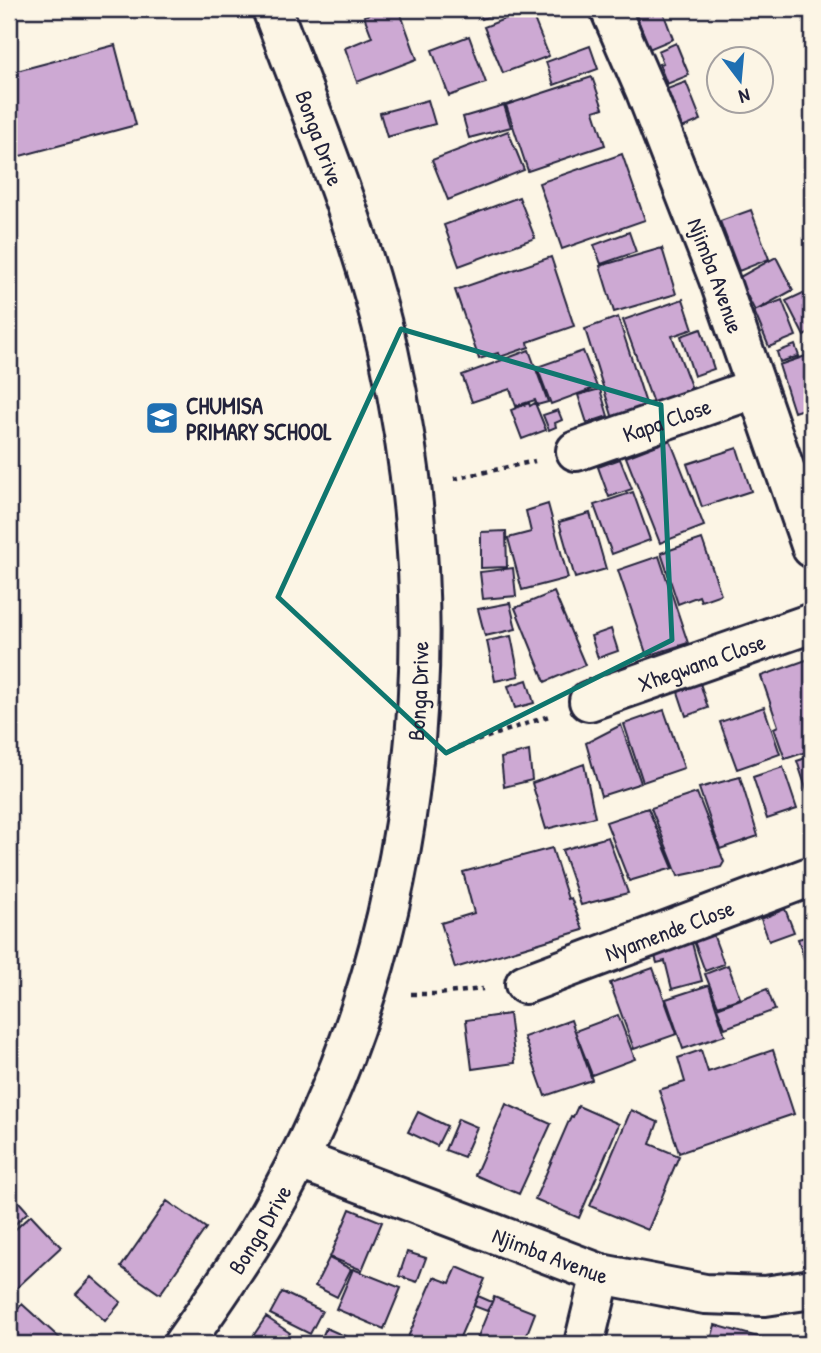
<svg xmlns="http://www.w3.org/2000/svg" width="821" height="1353" font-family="'Patrick Hand',sans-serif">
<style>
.building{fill:#cda9d3;stroke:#22223b;stroke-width:2}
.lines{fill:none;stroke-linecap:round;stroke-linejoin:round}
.minor-casing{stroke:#22223b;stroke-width:44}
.tertiary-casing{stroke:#22223b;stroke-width:44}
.path{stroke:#22223b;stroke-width:4.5;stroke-dasharray:5 5;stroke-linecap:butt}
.minor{stroke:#fcf5e5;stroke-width:38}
.tertiary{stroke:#fcf5e5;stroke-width:38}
.marked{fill:none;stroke:#0f766e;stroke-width:5;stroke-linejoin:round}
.labels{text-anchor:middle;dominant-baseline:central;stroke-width:6;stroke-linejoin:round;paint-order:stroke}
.street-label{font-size:23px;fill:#22223b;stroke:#fcf5e5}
.poi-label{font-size:23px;font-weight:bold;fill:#22223b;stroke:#fcf5e5;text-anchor:start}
</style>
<rect width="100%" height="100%" fill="#fcf5e5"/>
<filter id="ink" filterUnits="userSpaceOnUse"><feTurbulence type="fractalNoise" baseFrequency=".0143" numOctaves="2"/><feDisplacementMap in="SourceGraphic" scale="14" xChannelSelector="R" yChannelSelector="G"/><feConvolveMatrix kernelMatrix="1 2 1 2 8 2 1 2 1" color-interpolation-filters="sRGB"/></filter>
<g filter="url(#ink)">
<path class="building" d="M385 9H399L417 59 357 82 345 48 372 37 364 16Z
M478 9H506L482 19Z
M530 9 549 56 503 73 484 27Z
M634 9H662L673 39 649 49Z
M469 36 486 83 449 96 432 50Z
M676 43 689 75 667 84 659 64 663 63 658 51Z
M115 45 136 125 9 159V73Z
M590 46 598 69 554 85 546 62Z
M592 77 603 108 594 111 605 145 528 171 506 105Z
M686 82 701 120 682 128 667 89Z
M428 100 435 124 387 137 380 113Z
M504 105 511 127 469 138 463 117Z
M508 131 524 170 448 200 432 160Z
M622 154 645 220 562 249 539 183Z
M519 197 535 238 459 266 444 225Z
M751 210 769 259 739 271 720 221Z
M629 232 636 252 601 264 594 245Z
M662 248 676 294 614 312 600 266Z
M551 257 574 326 528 342 529 347 500 357 498 353 479 359 455 290Z
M776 257 793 290 755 311 738 278Z
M803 293 812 311V331L804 336 786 301Z
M683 299 693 329 672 336 692 389 653 403 623 320Z
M782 300 796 336 769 347 754 311Z
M618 317 649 413 615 425 585 329Z
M701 329 714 369 694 376 681 336Z
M795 345 799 356 780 362 777 352Z
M529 350 548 402 537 405 535 400 516 406 510 389 472 402 462 375Z
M583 351 597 387 551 404 537 367Z
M812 354V406L794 412 779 365Z
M600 389 608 416 587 423 578 395Z
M529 403 530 406 535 403 546 430 522 439 511 410Z
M558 410 562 420 555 423 556 427 549 430 543 415Z
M670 440 704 526 660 543 626 457Z
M737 448 751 491 702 507 687 464Z
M620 459 632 489 609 497 598 467Z
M633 492 650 540 612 554 594 505Z
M548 504 568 578 522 590 508 538 531 532 526 511Z
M590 513 606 569 575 578 559 522Z
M506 531 507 567 481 568V532Z
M702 539 721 594 701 601 699 596 678 604 661 553Z
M659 556 688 643 647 656 618 570Z
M513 568 516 596 483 599 480 572Z
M554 592 585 665 545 682 515 608Z
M510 603 516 629 485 636 478 609Z
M611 629 618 651 598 658 591 636Z
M511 636 519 676 495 681 487 641Z
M812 658V750L785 759 774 728 778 726 761 676Z
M527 680 534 703 515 708 508 686Z
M700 683 708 708 686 716 678 692Z
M764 707 780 754 737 769 720 722Z
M664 710 684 768 643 782 624 724Z
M621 725 641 783 601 796 586 743Z
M529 751 532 780 504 787 501 758Z
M812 756V803H811L797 761Z
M584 764 595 817 546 829 532 783Z
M783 767 797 809 767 819 753 777Z
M740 777 758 836 720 849 699 788Z
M697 793 724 862 721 867 678 876 651 808Z
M648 808 673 868 629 881 606 822Z
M608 837 628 893 581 905 562 850Z
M552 848 568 899 571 898 583 930 455 968 441 923 474 913 463 872Z
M785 909 794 932 769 941 761 919Z
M713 934 724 964 705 971 694 941Z
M812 935V981H811L798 939Z
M692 943 702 981 672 989 665 961 657 963 654 953Z
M728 965 740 998 718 1006 705 974Z
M653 968 677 1034 634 1049 610 983Z
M709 985 725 1035 683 1049 666 999Z
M767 989 775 1010 725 1028 717 1008Z
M509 1014 515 1063 472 1069 466 1020Z
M618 1015 635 1059 592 1075 575 1031Z
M571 1020 592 1080 545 1096 524 1037Z
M701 1050 708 1072 773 1050 794 1114 679 1153 659 1090 685 1082 678 1058Z
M506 1104 551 1124 519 1194 475 1175Z
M578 1106 619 1124 579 1218 535 1199 571 1116 573 1117Z
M631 1110 658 1122 650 1144 679 1156 648 1230 590 1206Z
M418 1112 447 1126 437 1146 408 1132Z
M458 1119 477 1127 464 1157 445 1150Z
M9 1191 28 1212 9 1230Z
M167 1201 206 1228 160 1294 121 1267Z
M350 1209 382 1222 362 1270 330 1257Z
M31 1215 61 1247 9 1295V1235Z
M407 1252 426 1258 417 1282 399 1276Z
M329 1258 351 1269 337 1297 315 1286Z
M457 1267 485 1279 457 1344H405L434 1277 450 1283Z
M353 1269 401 1288 384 1329 336 1309Z
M92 1277 121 1302 105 1321 76 1294Z
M282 1292 322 1311 310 1334 270 1314Z
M478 1296 492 1302 487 1311 474 1306Z
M494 1297 535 1313 523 1344H475Z
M22 1304 66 1344H9V1319Z
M266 1317 290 1333 283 1344H253L249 1342Z
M715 1325 783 1344H710Z
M326 1328 363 1344H319Z
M529 1335 552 1344H526Z"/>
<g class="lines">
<defs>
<g id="minor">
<path id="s1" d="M610 9 646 92 720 282 812 548"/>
<path id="s2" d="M576 451 756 388"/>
<path id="s3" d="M589 701 812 623"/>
<path id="s4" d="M525 984 812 876"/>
<path id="s5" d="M298 1159 601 1274 705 1294 765 1296 812 1289"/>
<path d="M584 1344 601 1274"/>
</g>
<g id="tertiary">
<path id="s6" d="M183 1344C213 1302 243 1259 269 1214 419 955 453 640 388 350 362 233 314 121 272 9"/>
</g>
</defs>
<use href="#minor" class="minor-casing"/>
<use href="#tertiary" class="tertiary-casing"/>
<path class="path" d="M454 479 535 461
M458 747 549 716
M411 994H438L483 989"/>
<use href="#minor" class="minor"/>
<use href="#tertiary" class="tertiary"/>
</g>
</g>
<path class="marked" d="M401 329 661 405 672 640 446 753 278 597Z"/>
<defs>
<symbol id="school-square" viewBox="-11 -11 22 22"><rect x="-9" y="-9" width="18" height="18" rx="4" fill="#1f6fb2" stroke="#fcf5e5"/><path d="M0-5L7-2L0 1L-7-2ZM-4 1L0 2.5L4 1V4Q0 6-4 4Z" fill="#fff"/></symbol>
</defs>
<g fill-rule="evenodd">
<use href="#school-square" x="143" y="399" width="38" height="38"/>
</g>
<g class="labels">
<g class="street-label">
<text transform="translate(320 138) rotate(70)">Bonga Drive</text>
<text stroke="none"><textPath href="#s1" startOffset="287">Njimba Avenue</textPath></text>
<text stroke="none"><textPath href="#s2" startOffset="96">Kapa Close</textPath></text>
<text stroke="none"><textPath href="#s3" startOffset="119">Xhegwana Close</textPath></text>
<text stroke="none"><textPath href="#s6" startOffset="705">Bonga Drive</textPath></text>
<text stroke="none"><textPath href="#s4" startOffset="154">Nyamende Close</textPath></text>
<text stroke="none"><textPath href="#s6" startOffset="138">Bonga Drive</textPath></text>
<text stroke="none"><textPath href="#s5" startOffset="270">Njimba Avenue</textPath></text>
</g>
<g class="poi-label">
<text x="186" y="405">CHUMISA<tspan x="186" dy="26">PRIMARY SCHOOL</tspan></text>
</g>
</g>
<rect width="821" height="1353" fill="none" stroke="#fcf5e5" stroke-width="35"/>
<rect x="18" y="18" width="786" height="1318" fill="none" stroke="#22223b" stroke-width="2.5" filter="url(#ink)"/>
<g transform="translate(740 80) rotate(164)"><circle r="33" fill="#fcf5e5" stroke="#a5a1a1" stroke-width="2"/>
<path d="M0-5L12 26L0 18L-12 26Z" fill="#1f6fb2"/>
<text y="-10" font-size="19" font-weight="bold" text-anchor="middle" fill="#22223b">N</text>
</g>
</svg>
